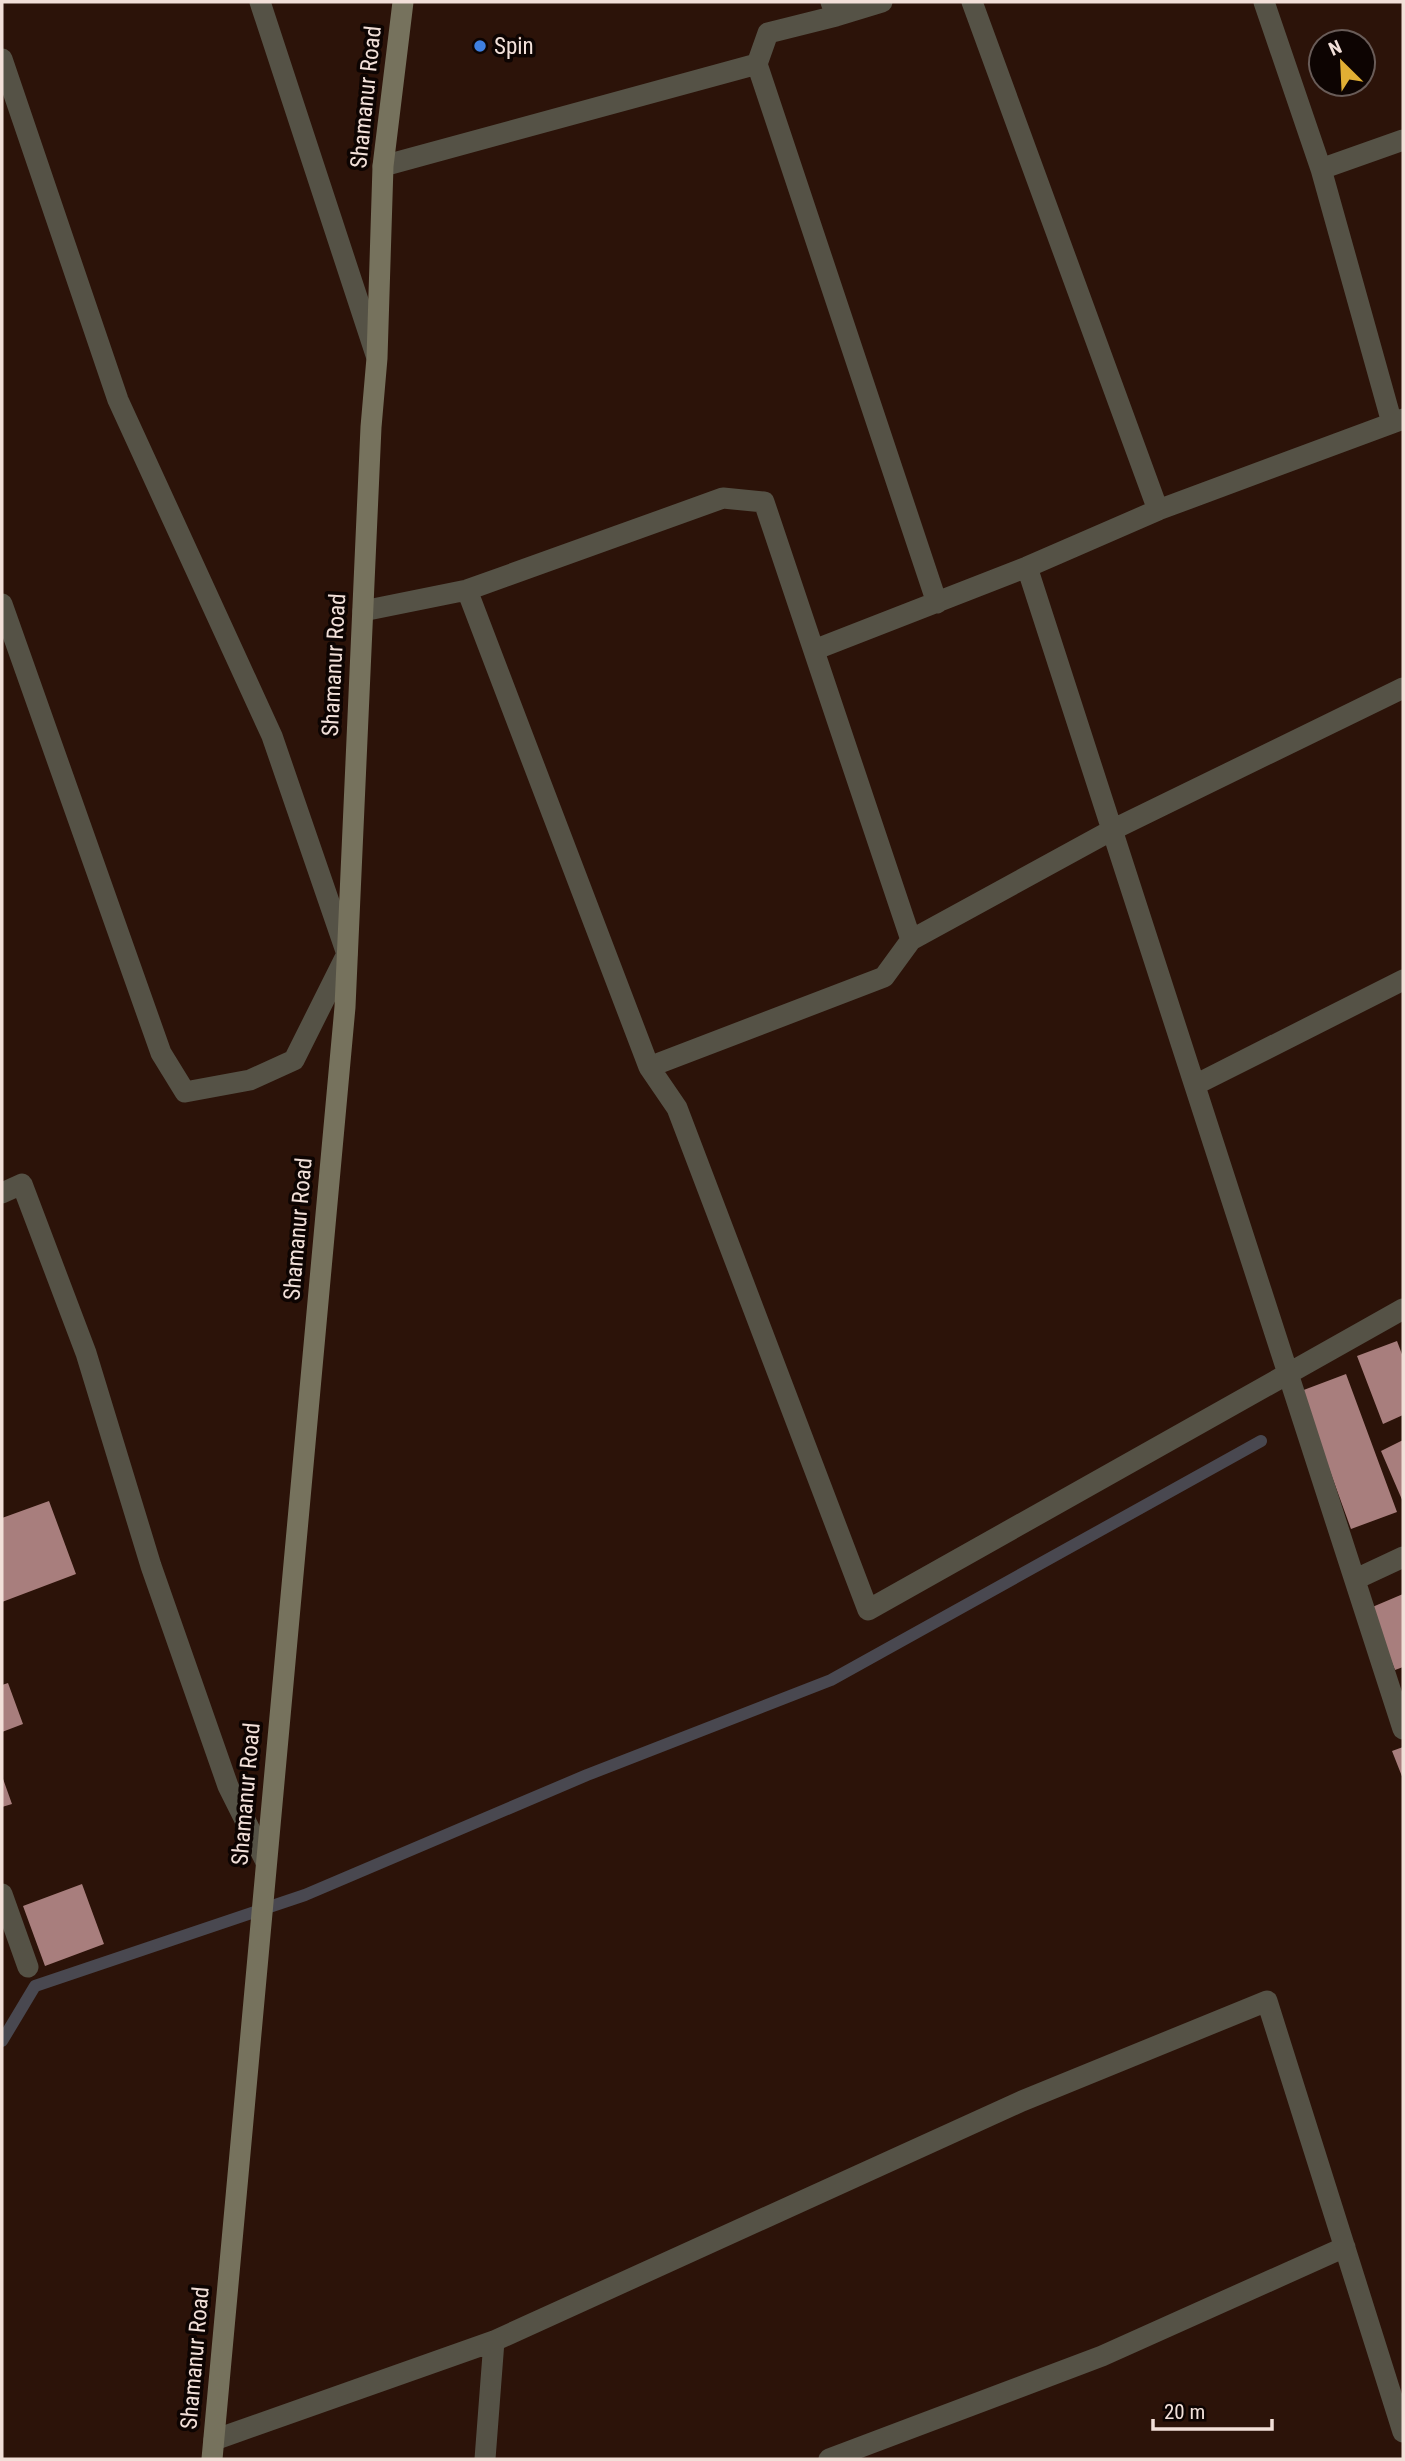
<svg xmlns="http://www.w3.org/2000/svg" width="1405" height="2461" font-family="'Roboto Condensed',sans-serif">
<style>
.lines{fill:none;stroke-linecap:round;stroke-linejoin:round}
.stream{stroke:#494850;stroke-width:12}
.building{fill:#a87e7d}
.street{stroke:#555246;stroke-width:21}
.secondary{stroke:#76725d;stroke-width:21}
.shop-dot{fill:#3f7fe0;stroke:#0d0402;stroke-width:2.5}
.labels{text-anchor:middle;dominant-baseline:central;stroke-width:7;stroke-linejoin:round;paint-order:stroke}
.poi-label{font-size:23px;fill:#f2e0d9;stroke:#0d0402;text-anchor:start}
.street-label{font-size:23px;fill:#f2e0d9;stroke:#0d0402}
</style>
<rect width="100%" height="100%" fill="#2c1309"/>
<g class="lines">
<path class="stream" d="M2 2041 35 1986 305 1895 587 1775 831 1680 1261 1441"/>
</g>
<path class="building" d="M1397 1341 1403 1357V1415L1383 1424 1357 1356Z
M1346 1374 1397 1512 1351 1529 1301 1391Z
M1403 1440V1502L1381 1451Z
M49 1501 76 1574 2 1602V1518Z
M1403 1594V1667L1395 1670 1370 1608Z
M8 1683 23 1724 2 1732V1685Z
M1403 1747V1779L1392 1751Z
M2 1776 12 1804 2 1807Z
M82 1884 104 1944 45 1966 23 1906Z"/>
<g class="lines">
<path class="street" d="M260 2 376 355
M831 2 836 16 882 2
M1264 2 1321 169 1403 140
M836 16 768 33 757 64 937 603
M2 59 118 400 272 736 347 954 294 1060 250 1080 185 1092 161 1053 2 604
M383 166 757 64
M1321 169 1392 423
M1158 510 1403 419
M1027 567 1403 1729
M467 590 649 1067 884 977 911 940
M363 611 467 590 723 498 764 502 911 940 1112 830 1403 688
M814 650 1027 567 1158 510 972 2
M649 1067 677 1108 868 1610 1403 1309
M1195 1085 1403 980
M2 1193 22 1184 86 1353 151 1566 228 1786 266 1862
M1356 1579 1403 1557
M2 1894 28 1967
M214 2440 494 2341 1022 2101 1267 2001 1403 2432
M485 2459 494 2341
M829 2459 1102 2356 1345 2247"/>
<path class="secondary" d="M212 2459 345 1007 371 427 377 358 383 166 403 2"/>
</g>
<circle class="shop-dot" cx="480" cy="46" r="7"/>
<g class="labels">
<g class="poi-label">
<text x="494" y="46">Spin</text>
</g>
<g class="street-label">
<text transform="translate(366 97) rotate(-84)">Shamanur Road</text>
<text transform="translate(334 665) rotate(-87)">Shamanur Road</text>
<text transform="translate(298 1229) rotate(-85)">Shamanur Road</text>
<text transform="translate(246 1794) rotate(-85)">Shamanur Road</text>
<text transform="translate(195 2358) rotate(-85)">Shamanur Road</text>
</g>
</g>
<rect width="1405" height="2461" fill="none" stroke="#f2e0d9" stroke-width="7"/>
<g transform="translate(1342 63) rotate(336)"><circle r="33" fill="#0d0402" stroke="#695c58" stroke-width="2"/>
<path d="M0-5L12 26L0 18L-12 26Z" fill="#e1af34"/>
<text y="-10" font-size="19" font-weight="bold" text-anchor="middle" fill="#f2e0d9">N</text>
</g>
<path d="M1153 2419v10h119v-10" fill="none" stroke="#f2e0d9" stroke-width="3.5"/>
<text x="1164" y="2419" font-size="21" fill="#f2e0d9" stroke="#0d0402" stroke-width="5" paint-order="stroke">20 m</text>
</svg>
